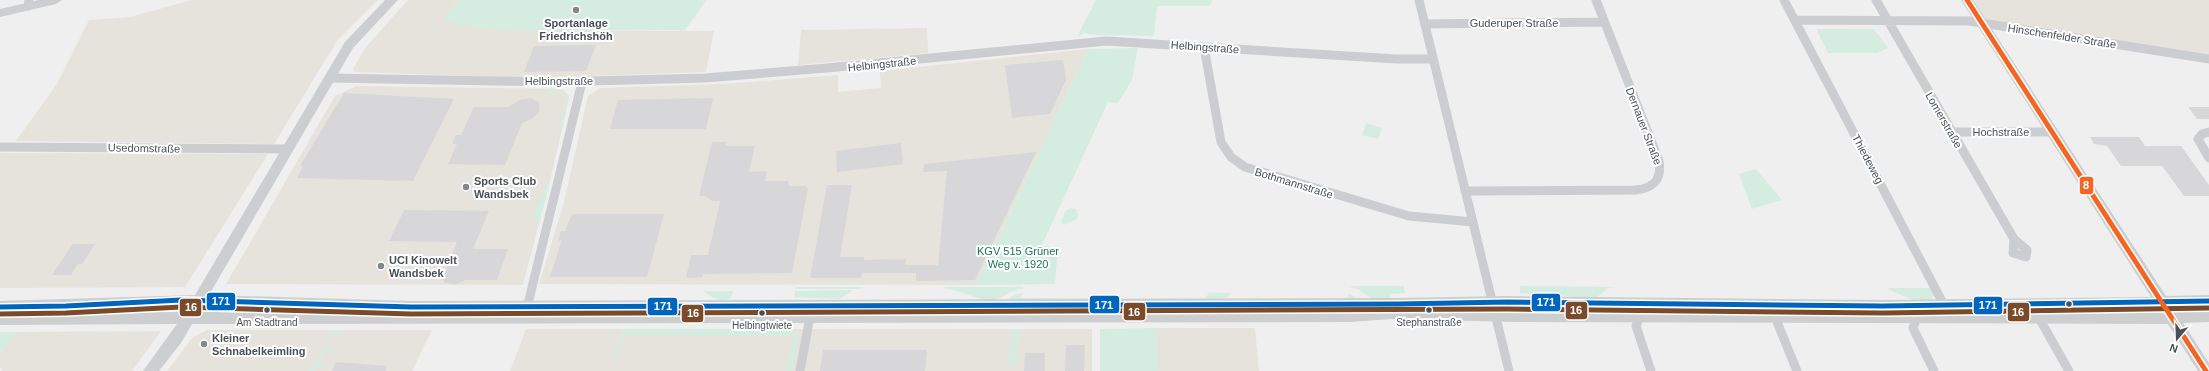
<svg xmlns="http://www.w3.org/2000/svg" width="2209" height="371" font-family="Arial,sans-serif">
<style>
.commercial{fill:#e5e3dc}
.green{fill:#d5ede1}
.building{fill:#d7d7d9}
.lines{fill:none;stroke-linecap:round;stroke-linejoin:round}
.street{stroke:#cbcdd0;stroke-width:9}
.secondary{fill:#ccced0;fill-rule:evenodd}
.bus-1-casing{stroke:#fff;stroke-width:8}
.bus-2-casing{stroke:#fff;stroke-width:8}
.bus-3-casing{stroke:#fff;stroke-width:8}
.bus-1{stroke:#0065bd;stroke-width:5}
.bus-2{stroke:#7a4b2a;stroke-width:5}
.bus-3{stroke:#f26522;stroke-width:5}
.poi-dot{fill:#83888e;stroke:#fff;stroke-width:1.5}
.bus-dot{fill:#48505a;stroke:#fff;stroke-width:1.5}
.labels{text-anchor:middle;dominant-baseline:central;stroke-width:4;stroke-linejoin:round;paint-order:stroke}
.bus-label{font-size:10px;fill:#48505a;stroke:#fff}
.poi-label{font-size:11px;font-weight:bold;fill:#48505a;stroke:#fff;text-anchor:start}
.street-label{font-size:11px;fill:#48505a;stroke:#fff}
.park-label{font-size:11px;fill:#1d7652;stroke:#fff}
.line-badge{stroke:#fff;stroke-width:1.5}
.badge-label{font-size:11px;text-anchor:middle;font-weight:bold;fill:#fff}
</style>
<rect width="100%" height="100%" fill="#f0efef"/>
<path class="commercial" d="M192 0H378L337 41 274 144 16 141 57 84 89 20 130 17Z
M408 0H460L443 19 496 30 714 31 706 72 531 78 355 72 353 69 366 47Z
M1970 0H2209V56L1984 22Z
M927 28 928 53 798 65 801 30Z
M1088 49 976 285 539 284 564 202 588 96 600 88 723 84 838 75V92L881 88 880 71Z
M356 86 558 89 568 94 569 98 551 177 523 285 226 284 335 96Z
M0 153 268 154 185 287 0 288Z
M1156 328H1255L1259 371H1157Z
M526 329H1092V371H510Z
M207 330H432L412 371H167L193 337Z
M161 331 132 371H1L3 369 0 368V355L16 332Z"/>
<path class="green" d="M460 0H707L685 30H496L442 20Z
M1096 0H1212L1210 6H1157L1154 36 1096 35 1085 33 1077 37Z
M1816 29H1874L1888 48 1877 53H1828Z
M1138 48 1132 80 1118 103 1108 102 1042 245 1058 249 1055 284 976 285 1088 49Z
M548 88 564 90 569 96 563 126H534L560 125 567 97C561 86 555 92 547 93Z
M1366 123 1382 128 1378 139 1362 135Z
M1756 169 1782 200 1752 209 1739 174Z
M546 182H550L540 220H533Z
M1071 208 1076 209 1078 215 1077 219 1064 225 1061 222 1065 211Z
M1348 286H1404L1405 293 1390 294V298L1372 299 1359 290Z
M1520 286 1619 287 1608 288 1596 298 1520 293Z
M796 287H865L857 289H795Z
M945 287H1023V289C1009 289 1003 300 991 300 975 301 961 289 945 289Z
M1888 288H1932L1935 294 1931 300 1915 301 1889 290Z
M854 290 839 299 794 297 795 291Z
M703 291H733L731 299C715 301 716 299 703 291Z
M1023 293 1020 298H1205L1209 293H1231L1227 298H1347L1349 293 1356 298 1007 300 1015 294Z
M1156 328 1157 371H1100V329Z
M623 329H790L798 338 792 371H786L794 337 792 336 624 335 615 362H613Z
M1012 329H1020L1017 345 1016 368 1009 361Z
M329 330H344L341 334H334L327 347 334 348 332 351H325L318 364H325L324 367H317L314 371H310L333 333 328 332Z
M0 332H16L0 355Z"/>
<path class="building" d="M596 45 586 70 584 71 524 72 534 46Z
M1063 60 1066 80 1050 114 1012 118 1005 65Z
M344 93 454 99 413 181 297 178 303 166H300Z
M530 98 539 102V112L532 119 522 123 505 165 448 164 457 144H452L456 135H461L474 107H508L520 100Z
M713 98 706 129H610L618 100Z
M2188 107H2209V119H2197Z
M2090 137H2139L2145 146H2181L2209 185V196H2184L2162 166H2121L2107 146 2094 144Z
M712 142H726L725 146H755L749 172 767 171 765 181H788L789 186H805L808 188 792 273 703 274 702 277 686 278 691 255H708L720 201H712L706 196H699Z
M901 143 903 164 837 172 836 151Z
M1036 152 975 280 916 281V273H862L861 278H810L827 185H852L840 257H864V260L906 259 905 265H938L947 171 923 172 924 164Z
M404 210 489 211 473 249H508L497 280H465L457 284 445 283 442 279 457 242 389 241Z
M572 214H664L647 277H550L562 240 558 241 561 231H565Z
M73 244H95L82 264H78L71 275H52Z
M1066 345H1085L1084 371H1065Z
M823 350H927L925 371H820Z
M1025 353H1045V371H1024Z
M336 362 386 366V371H332Z"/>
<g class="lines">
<path class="street" d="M1419 0 1509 371
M1784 0 1946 309
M1876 0 2014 239
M28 6 29 0
M1795 20 1969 21 2209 59
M1425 24 1604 22
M1204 47 1221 142 1231 157 1245 167 1409 216 1473 222
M330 78 551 82 705 78 827 68 1106 41 1397 59H1433
M1950 132H2051
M2209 132 2202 134 2198 139 2209 158
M0 147 288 149
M1465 191 1636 190C1654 188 1662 179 1659 161L1596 0
M2014 239 2027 250 2026 257 2013 253Z
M2046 306 2039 318 2069 371
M526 312 582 82
M1778 314 1775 317 1797 371
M1640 316 1636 326 1651 371
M1917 317 1913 328 1934 371
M800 371 811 311"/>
<path class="secondary" d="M39 0H62L56 4 0 17V9Z
M385 0H398L353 48 209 295 411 301 1398 298 1506 296 1883 300 2151 297 1961 0H1973L2166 296 2209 295V307L2173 308 2176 312 2209 310V322L2183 323 2209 363V371H2198L2168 324 1517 322 1391 319 1351 322 192 324 181 343 159 371H143L177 324 0 325V313L184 312 188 306 0 313V301L195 295 345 42ZM202 307 340 312H199ZM1506 307 1662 310 1435 308ZM2158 308 2160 312 1964 311Z"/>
<defs>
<path id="bus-1" d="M0 307 66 306 181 300 411 307 1398 304 1507 302 1883 306 2209 301"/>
<path id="bus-2" d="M0 314 66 313 181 307 411 314 1507 309 1883 313 2209 308"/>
<path id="bus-3" d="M1967 0 2206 371"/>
</defs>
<use href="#bus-1" class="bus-1-casing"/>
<use href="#bus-2" class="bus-2-casing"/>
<use href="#bus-3" class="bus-3-casing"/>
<use href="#bus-1" class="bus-1"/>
<use href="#bus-2" class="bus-2"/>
<use href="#bus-3" class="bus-3"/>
</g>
<g class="poi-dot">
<circle cx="576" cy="10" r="4"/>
<circle cx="466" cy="187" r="4"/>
<circle cx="381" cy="266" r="4"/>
<circle cx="204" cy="344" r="4"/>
</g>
<g class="bus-dot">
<circle cx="2069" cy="304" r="3.5"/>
<circle cx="267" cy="310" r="3.5"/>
<circle cx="1429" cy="310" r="3.5"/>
<circle cx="762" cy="313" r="3.5"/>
</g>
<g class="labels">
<g class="bus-label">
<text x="267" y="322">Am Stadtrand</text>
<text x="1429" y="322">Stephanstraße</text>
<text x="762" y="325">Helbingtwiete</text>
</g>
<g class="poi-label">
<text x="576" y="23" text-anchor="middle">Sportanlage<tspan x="576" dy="13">Friedrichshöh</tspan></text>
<text x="474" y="181">Sports Club<tspan x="474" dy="13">Wandsbek</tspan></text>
<text x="389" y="260">UCI Kinowelt<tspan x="389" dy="13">Wandsbek</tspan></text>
<text x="212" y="338">Kleiner<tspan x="212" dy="13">Schnabelkeimling</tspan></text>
</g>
<g class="street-label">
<text x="1514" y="23">Guderuper Straße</text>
<text transform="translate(2062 36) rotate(9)">Hinschenfelder Straße</text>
<text transform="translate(1205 47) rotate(4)">Helbingstraße</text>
<text transform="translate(882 64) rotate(-6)">Helbingstraße</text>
<text x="559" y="81">Helbingstraße</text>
<text transform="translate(1944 120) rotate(60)">Lomerstraße</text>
<text transform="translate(1644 126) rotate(69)">Dernauer Straße</text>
<text x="2001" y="132">Hochstraße</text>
<text transform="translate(144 148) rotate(1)">Usedomstraße</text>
<text transform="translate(1868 159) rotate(62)">Thiedeweg</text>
<text transform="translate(1294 183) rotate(17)">Bothmannstraße</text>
</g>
<g class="park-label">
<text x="1018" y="251">KGV 515 Grüner<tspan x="1018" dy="13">Weg v. 1920</tspan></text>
</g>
</g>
<g class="line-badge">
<rect x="2079" y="176" width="15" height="19" rx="4" fill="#f26522"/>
<rect x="206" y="292" width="30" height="19" rx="4" fill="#0065bd"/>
<rect x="1531" y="293" width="30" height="19" rx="4" fill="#0065bd"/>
<rect x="1089" y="295" width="31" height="19" rx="4" fill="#0065bd"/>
<rect x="1973" y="296" width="30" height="19" rx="4" fill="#0065bd"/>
<rect x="647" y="297" width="31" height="19" rx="4" fill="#0065bd"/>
<rect x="179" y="298" width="23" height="19" rx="4" fill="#7a4b2a"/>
<rect x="1565" y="301" width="23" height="19" rx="4" fill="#7a4b2a"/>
<rect x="1123" y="302" width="23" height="19" rx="4" fill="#7a4b2a"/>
<rect x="2007" y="302" width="23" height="20" rx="4" fill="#7a4b2a"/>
<rect x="681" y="304" width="23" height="19" rx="4" fill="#7a4b2a"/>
</g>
<g class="badge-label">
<text x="2086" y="189">8</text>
<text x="221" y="305">171</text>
<text x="1546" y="306">171</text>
<text x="1104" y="309">171</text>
<text x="1988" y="309">171</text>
<text x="663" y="310">171</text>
<text x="191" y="311">16</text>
<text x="1576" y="314">16</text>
<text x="1134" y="316">16</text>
<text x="2018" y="316">16</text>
<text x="693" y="317">16</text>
</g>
<g transform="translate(2177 339) rotate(199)" stroke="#ffffff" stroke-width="3" paint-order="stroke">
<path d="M0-3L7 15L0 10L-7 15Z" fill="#48505a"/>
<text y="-6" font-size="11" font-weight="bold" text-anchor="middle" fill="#48505a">N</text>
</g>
</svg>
